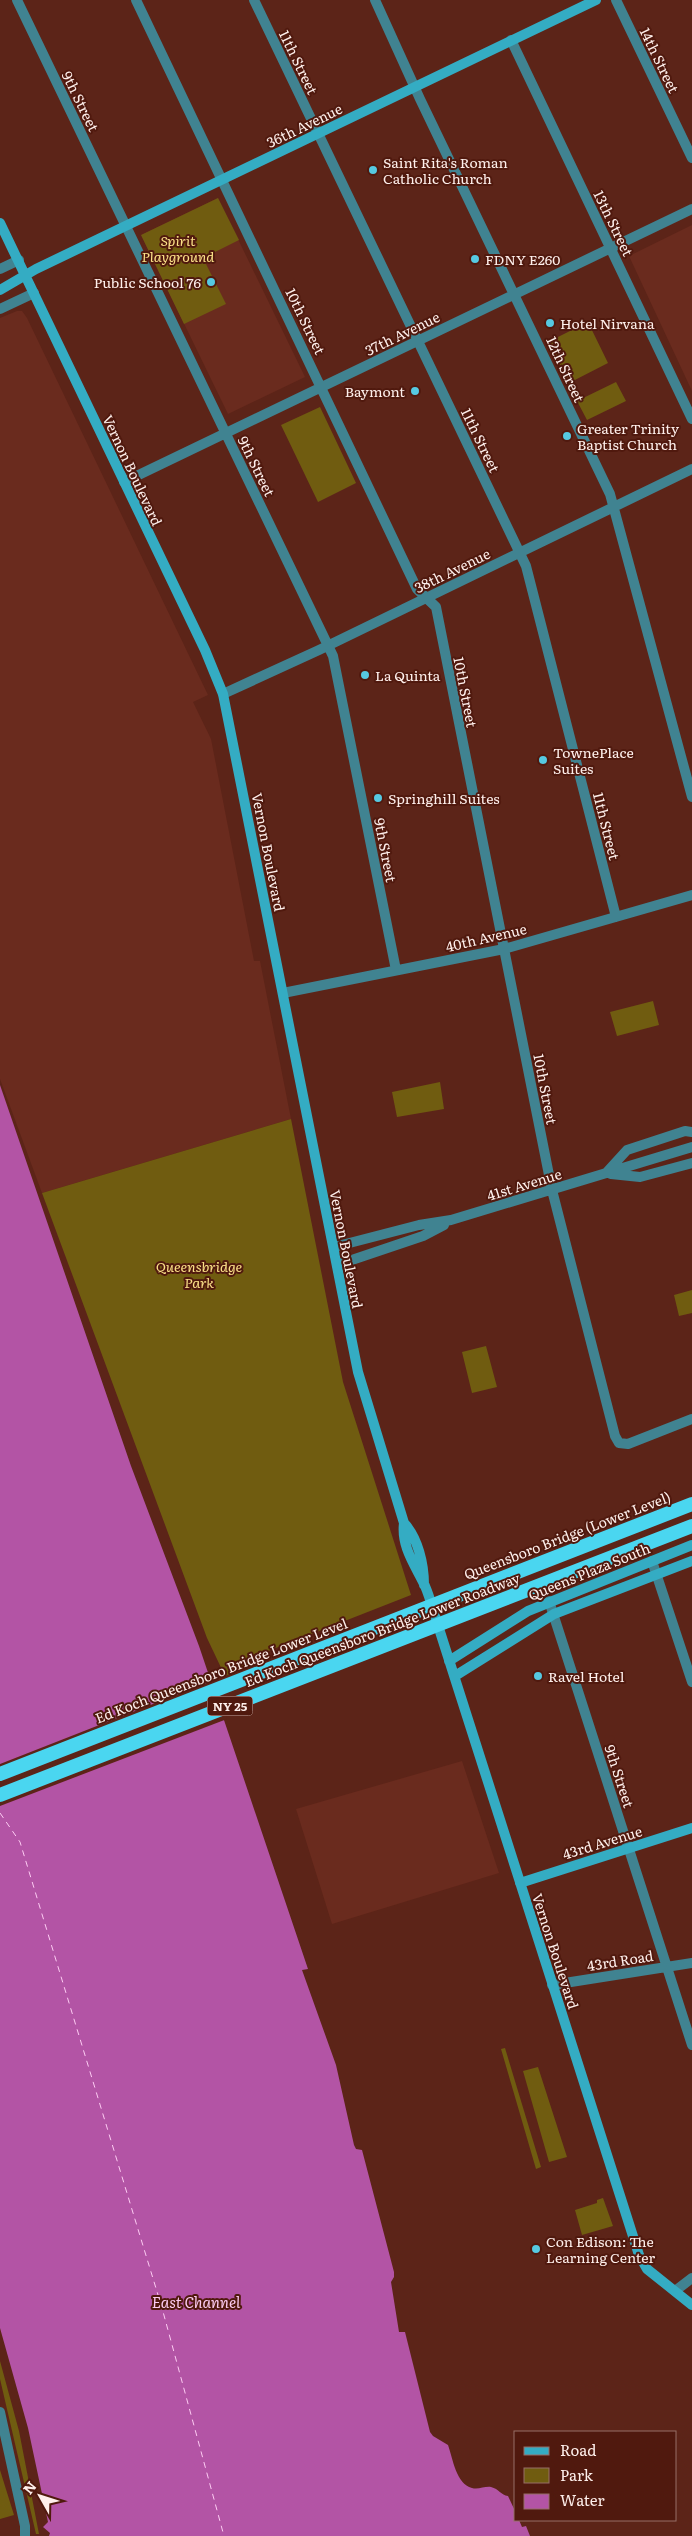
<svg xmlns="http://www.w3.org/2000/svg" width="692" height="2536" font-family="Literata,serif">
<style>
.built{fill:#6a2b1e}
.green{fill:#705c10}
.water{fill:#b354a5}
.pier{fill:#5c2418}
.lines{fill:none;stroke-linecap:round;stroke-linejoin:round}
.ferry{stroke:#fdccf3;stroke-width:1;stroke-dasharray:6 5;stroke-linecap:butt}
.minor{stroke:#408391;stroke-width:10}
.secondary{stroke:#34acc3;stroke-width:10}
.trunk{stroke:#4ad6f0;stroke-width:14}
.poi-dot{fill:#56c9e1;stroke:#50190e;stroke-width:2}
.labels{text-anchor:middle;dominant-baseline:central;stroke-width:4;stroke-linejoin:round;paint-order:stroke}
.shield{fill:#50190e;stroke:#caafa9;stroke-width:1}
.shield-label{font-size:12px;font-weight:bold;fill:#feefeb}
.street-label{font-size:14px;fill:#feefeb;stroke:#50190e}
.poi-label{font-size:14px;fill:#feefeb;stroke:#50190e;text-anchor:start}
.park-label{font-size:14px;font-style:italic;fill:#fbe188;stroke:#50190e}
.water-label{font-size:15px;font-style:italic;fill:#fdccf3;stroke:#50190e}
</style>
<rect width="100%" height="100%" fill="#5c2418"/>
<path class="built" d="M218 198 305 377 228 414 141 235Z
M692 225V391L629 256Z
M17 311H22L27 318 208 695 193 702 211 739 254 961H260L291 1119 42 1193 0 1079V318Z
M462 1761 499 1873 332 1924 296 1809Z"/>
<path class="green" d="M218 198 239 240 203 258 226 304 184 324 141 235Z
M588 322 608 363 569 383 548 342Z
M616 382 626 401 587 420 577 401Z
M320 407 356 483 318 502 281 425Z
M653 1001 659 1025 617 1036 610 1012Z
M440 1082 444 1109 397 1117 392 1092Z
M291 1119 343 1382 411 1595 258 1655 259 1661 225 1676 207 1638 42 1193Z
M692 1290V1313L679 1316 674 1295Z
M486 1346 497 1387 472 1393 462 1352Z
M505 2048 541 2167 536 2169 501 2049Z
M538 2067 567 2157 549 2162 523 2071Z
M603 2198 613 2226 582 2235 575 2210 597 2203V2200Z
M0 2361 19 2431 39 2534H36L0 2379Z
M0 2470 14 2515 0 2519Z"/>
<path class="water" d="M0 1085 131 1466 199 1646 308 1969 302 1970 336 2065 354 2145 356 2149 362 2150 394 2272V2277L391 2282 399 2332H405L430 2432 433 2436 448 2445C453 2459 456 2484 472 2488 478 2490 485 2486 491 2487 499 2489 501 2495 508 2496L516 2513V2520H519L522 2527 526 2526 530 2536H49L50 2533 43 2527 48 2522 28 2428 0 2328Z"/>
<path class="pier" d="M214 1680 227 1719 0 1806V1764Z"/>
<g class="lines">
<path class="ferry" d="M0 1813 20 1842 162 2308 224 2536"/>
<path class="minor" d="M17 0 333 656 396 970
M136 0 417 589 436 607 552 1190 615 1436 619 1443 628 1444 692 1419
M254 0 526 566 616 917
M375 0 420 99 610 494 692 797
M616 0 692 158
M511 40 692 419
M0 269 19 260
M0 309 34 293
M124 482 692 209
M223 694 319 650 692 469
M283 993 504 949 692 895
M606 1173 627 1150 685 1131 692 1132
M611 1174 640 1177 692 1163
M334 1247 419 1225 451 1220 692 1147
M337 1265 423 1236 444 1225
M652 1561 692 1682
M549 1601 692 2045
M552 1985 692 1963
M675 2291 692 2278
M0 2412 25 2526V2536"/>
<path class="secondary" d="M0 223 205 650 223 694 358 1372 404 1523C418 1538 424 1564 424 1585
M0 290 36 269 596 0
M404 1523C401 1547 415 1565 425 1586 429 1595 432 1606 435 1616L639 2255 647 2269 692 2305
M449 1661 528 1611 692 1545
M455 1676 554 1614 692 1561
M520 1883 692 1828"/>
<path class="trunk" d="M0 1774 692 1504
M0 1795 692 1526"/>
</g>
<g class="poi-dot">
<circle cx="373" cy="170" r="5"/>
<circle cx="475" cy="259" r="5"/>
<circle cx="211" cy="282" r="5"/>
<circle cx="550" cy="323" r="5"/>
<circle cx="415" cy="391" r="5"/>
<circle cx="567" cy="436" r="5"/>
<circle cx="365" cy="675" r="5"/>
<circle cx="543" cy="760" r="5"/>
<circle cx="378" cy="798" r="5"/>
<circle cx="538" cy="1676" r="5"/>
<circle cx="536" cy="2249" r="5"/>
</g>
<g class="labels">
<rect class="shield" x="207.5" y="1696.5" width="45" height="19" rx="4"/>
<g class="shield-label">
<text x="230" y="1706">NY 25</text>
</g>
<g class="street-label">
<text transform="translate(660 60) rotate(64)">14th Street</text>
<text transform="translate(299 62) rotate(64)">11th Street</text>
<text transform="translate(81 101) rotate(64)">9th Street</text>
<text transform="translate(304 125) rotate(-26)">36th Avenue</text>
<text transform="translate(614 223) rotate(64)">13th Street</text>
<text transform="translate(306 321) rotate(64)">10th Street</text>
<text transform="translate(402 333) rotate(-26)">37th Avenue</text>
<text transform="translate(566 369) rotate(65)">12th Street</text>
<text transform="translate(481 440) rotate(64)">11th Street</text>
<text transform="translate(257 466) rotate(64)">9th Street</text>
<text transform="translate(133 470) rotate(65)">Vernon Boulevard</text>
<text transform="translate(452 570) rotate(-26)">38th Avenue</text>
<text transform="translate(466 692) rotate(79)">10th Street</text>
<text transform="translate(607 826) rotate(76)">11th Street</text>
<text transform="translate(386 850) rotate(79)">9th Street</text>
<text transform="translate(269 852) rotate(79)">Vernon Boulevard</text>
<text transform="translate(486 937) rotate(-13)">40th Avenue</text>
<text transform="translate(546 1089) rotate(79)">10th Street</text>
<text transform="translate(524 1184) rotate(-17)">41st Avenue</text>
<text transform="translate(347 1249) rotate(79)">Vernon Boulevard</text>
<text transform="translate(567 1535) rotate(-21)">Queensboro Bridge (Lower Level)</text>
<text transform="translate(589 1571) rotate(-22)">Queens Plaza South</text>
<text transform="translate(382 1629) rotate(-21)">Ed Koch Queensboro Bridge Lower Roadway</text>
<text transform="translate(221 1670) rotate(-21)">Ed Koch Queensboro Bridge Lower Level</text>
<text transform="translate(620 1776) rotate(72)">9th Street</text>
<text transform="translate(602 1842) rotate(-17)">43rd Avenue</text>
<text transform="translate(556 1951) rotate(72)">Vernon Boulevard</text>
<text transform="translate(620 1960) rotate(-9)">43rd Road</text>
</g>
<g class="poi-label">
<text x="383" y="162">Saint Rita's Roman<tspan x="383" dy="16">Catholic Church</tspan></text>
<text x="485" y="259">FDNY E260</text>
<text x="201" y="282" text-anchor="end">Public School 76</text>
<text x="560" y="323">Hotel Nirvana</text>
<text x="405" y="391" text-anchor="end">Baymont</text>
<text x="577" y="428">Greater Trinity<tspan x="577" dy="16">Baptist Church</tspan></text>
<text x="375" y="675">La Quinta</text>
<text x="553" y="752">TownePlace<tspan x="553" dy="16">Suites</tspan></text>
<text x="388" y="798">Springhill Suites</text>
<text x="548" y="1676">Ravel Hotel</text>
<text x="546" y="2241">Con Edison: The<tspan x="546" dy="16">Learning Center</tspan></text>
</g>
<g class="park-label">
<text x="178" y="240">Spirit<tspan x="178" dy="16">Playground</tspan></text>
<text x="199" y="1266">Queensbridge<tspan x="199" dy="16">Park</tspan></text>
</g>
<g class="water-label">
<text x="196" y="2301">East Channel</text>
</g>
</g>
<rect x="514" y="2431" width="162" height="90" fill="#50190e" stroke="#966f66"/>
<rect x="524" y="2447" width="25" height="8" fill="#34acc3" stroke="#966f66"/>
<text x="560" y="2456" font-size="15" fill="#feefeb">Road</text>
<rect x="524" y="2468" width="25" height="15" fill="#705c10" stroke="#966f66"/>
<text x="560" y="2481" font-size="15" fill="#feefeb">Park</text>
<rect x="524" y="2494" width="25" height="15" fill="#b354a5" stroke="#966f66"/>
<text x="560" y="2506" font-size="15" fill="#feefeb">Water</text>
<g transform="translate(40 2496) rotate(309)" stroke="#50190e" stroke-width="4" paint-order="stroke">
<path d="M0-4L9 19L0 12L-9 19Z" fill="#feefeb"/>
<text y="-8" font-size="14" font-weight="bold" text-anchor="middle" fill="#feefeb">N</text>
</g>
</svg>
